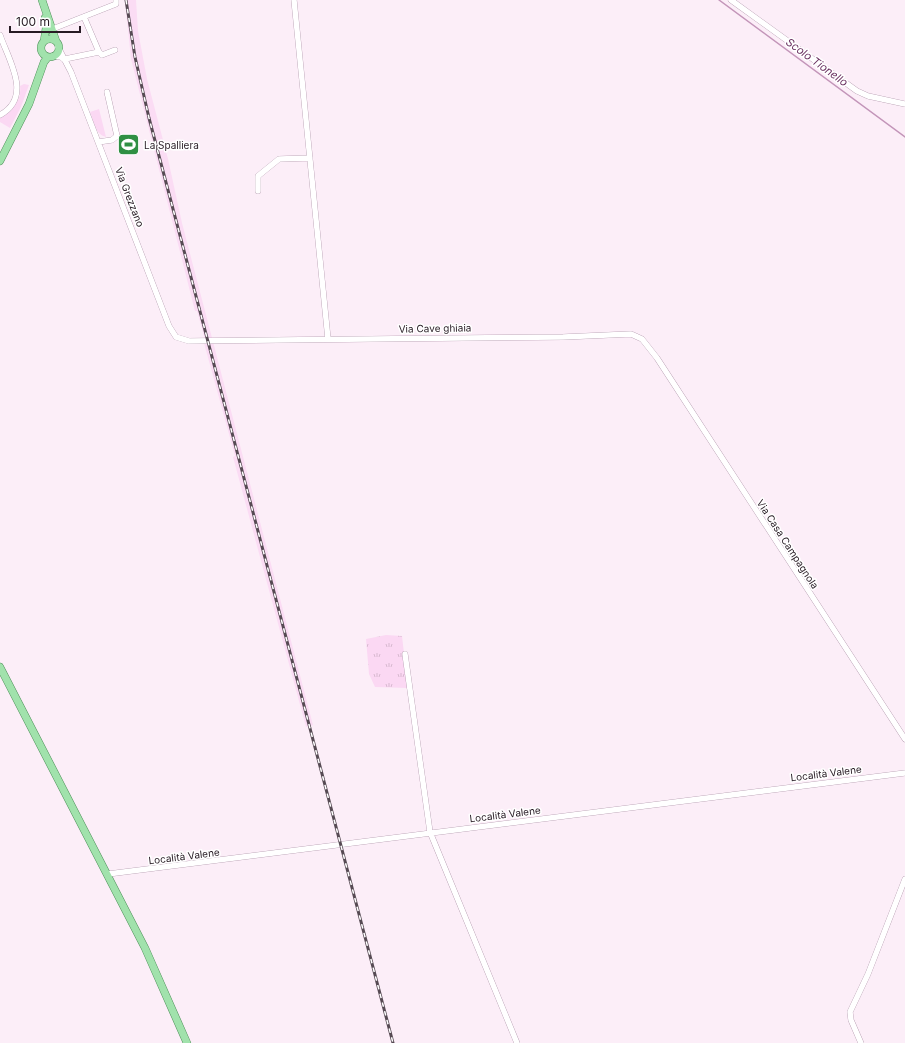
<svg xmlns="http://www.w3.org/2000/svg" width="905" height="1043" font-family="Inter,sans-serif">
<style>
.built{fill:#fbdcf4}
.grass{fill:url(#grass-tufts)}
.park{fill:#fbd8f3}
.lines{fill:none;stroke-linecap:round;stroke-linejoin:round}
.stream{stroke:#c395b9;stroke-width:1.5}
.minor-casing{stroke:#a5889f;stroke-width:6}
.major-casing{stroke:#4d8f58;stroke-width:8}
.minor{stroke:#fff;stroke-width:5.5}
.major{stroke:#a1e2ac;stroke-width:7}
.rail-casing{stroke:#564a53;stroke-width:3}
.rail{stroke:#fff;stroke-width:1.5;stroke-dasharray:4.5;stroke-linecap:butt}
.labels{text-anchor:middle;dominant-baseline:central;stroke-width:3;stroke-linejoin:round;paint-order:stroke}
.poi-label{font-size:10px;fill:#271b24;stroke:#fff;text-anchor:start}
.street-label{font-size:10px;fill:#271b24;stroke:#fff}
.water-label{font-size:11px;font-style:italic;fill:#682f5f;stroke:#fff}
</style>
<defs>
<pattern id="grass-tufts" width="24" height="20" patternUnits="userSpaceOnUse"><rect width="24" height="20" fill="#fbd8f3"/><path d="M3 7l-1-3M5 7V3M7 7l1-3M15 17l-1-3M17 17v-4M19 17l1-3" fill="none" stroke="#d7b9d0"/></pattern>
</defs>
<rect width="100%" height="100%" fill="#fceef8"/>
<path class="built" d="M125 0H136L138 31 147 79 168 159 182 223 313 725 306 727 233 457 235 456 204 343H206L197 311H195L131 59Z"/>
<path class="grass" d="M386 635 402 636 408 688 375 687 369 674 366 639Z"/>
<path class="park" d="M24 84 29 85 21 107 10 128 0 122V118C12 111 22 100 20 86Z
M99 109 106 137C95 134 94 122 90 112Z"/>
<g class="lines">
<path class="stream" d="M719 0 905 137"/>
<defs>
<path id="minor" d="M294 0 328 339
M731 0 857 91 868 96 905 104
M84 17 99 52
M50 30 116 4V0
M0 35C9 61 33 97 0 115
M58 47 71 72 169 326 176 337 189 341 563 337 631 334 642 339 657 358 905 739
M99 52 102 55 115 50
M53 56 61 57 66 61
M65 59 99 52
M98 142 112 140 117 136 107 92
M258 191V176L279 159 310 158
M405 654 430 832 517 1043
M108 874 905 773
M861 1043 851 1020 850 1012 868 974 905 879"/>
<path id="major" d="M42 0 56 41
M41 48a9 9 0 1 1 18 0a9 9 0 1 1-18 0Z
M44 41 46 28 45 18
M0 161 29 104 44 62 48 57
M0 667 145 948 187 1043"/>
</defs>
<use href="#minor" class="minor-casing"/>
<use href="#major" class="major-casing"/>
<use href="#minor" class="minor"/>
<use href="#major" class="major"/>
<defs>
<path id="rail" d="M126 0 135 57 149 118 393 1043"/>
</defs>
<use href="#rail" class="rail-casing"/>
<use href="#rail" class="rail"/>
</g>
<defs>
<symbol id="stadium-square" viewBox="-11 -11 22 22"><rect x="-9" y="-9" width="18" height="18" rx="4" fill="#2f8f43" stroke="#fff"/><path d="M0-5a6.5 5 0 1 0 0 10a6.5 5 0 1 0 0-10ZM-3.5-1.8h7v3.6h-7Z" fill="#fff"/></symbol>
</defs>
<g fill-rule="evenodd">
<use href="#stadium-square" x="116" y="132" width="25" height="25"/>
</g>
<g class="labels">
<g class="poi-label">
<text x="144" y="145">La Spalliera</text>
</g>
<g class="street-label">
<text transform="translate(130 197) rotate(69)">Via Grezzano</text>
<text transform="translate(435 328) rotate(-1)">Via Cave ghiaia</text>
<text transform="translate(788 544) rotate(57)">Via Casa Campagnola</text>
<text transform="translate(826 773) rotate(-7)">Località Valene</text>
<text transform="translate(505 814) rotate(-7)">Località Valene</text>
<text transform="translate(184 856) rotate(-7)">Località Valene</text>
</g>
<g class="water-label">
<text transform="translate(817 62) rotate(36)">Scolo Tionello</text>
</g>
</g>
<path d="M10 26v6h70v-6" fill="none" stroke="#271b24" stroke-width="2"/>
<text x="16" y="26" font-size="12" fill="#271b24" stroke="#ffffff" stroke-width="3" paint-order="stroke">100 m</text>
</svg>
